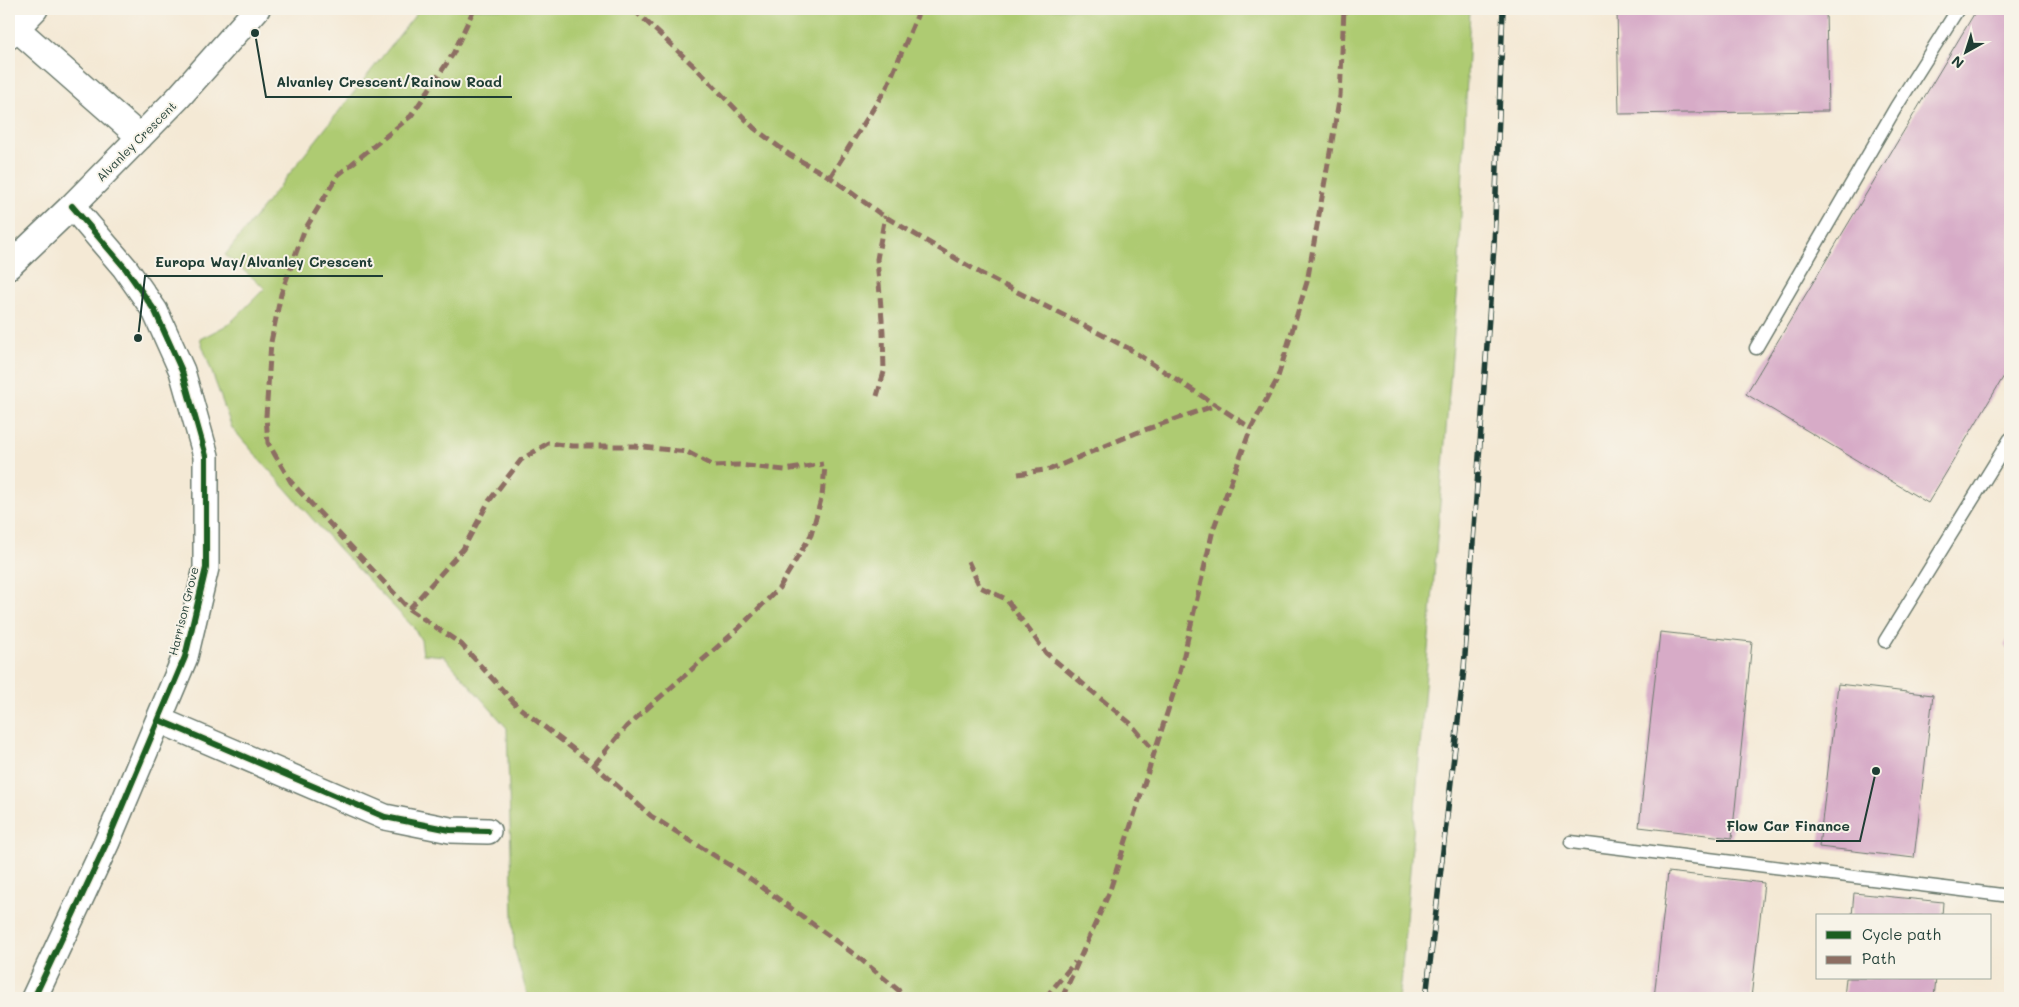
<svg xmlns="http://www.w3.org/2000/svg" width="2019" height="1007" font-family="Mali,sans-serif">
<style>
.green{fill:#aecb72;stroke:#668453}
.building{fill:#d7abc7}
.lines{fill:none;stroke-linecap:round;stroke-linejoin:round}
.lane-casing{stroke:#6a796c;stroke-width:15}
.street-casing{stroke:#6a796c;stroke-width:28}
.lane{stroke:#fff;stroke-width:12}
.street{stroke:#fff;stroke-width:25}
.rail-casing{stroke:#1f3d34;stroke-width:5.5}
.rail{stroke:#f7f3e8;stroke-width:4;stroke-dasharray:11;stroke-linecap:butt}
.quiet{stroke:#8d6e63;stroke-width:5;stroke-dasharray:10 5;stroke-linecap:butt}
.cycleway-casing{stroke:#f7f3e8;stroke-width:9}
.cycleway{stroke:#1b5e20;stroke-width:6}
.labels{text-anchor:middle;dominant-baseline:central;stroke-width:4;stroke-linejoin:round;paint-order:stroke}
.street-label{font-size:12px;fill:#1f3d34;stroke:#f7f3e8}
.leader{fill:none;stroke:#1f3d34;stroke-width:2}
.callout-dot{fill:#1f3d34;stroke:#f7f3e8;stroke-width:2}
.callout-label{font-size:14px;text-anchor:middle;font-weight:bold;fill:#1f3d34;stroke:#f7f3e8;stroke-width:4;stroke-linejoin:round;paint-order:stroke}
</style>
<rect width="100%" height="100%" fill="#f7f3e8"/>
<filter id="ink" filterUnits="userSpaceOnUse"><feTurbulence type="fractalNoise" baseFrequency=".02" numOctaves="2"/><feDisplacementMap in="SourceGraphic" scale="10" xChannelSelector="R" yChannelSelector="G"/><feConvolveMatrix kernelMatrix="1 2 1 2 8 2 1 2 1" color-interpolation-filters="sRGB"/></filter>
<filter id="wash" filterUnits="userSpaceOnUse"><feTurbulence type="fractalNoise" baseFrequency=".0096" numOctaves="4" result="noise"/><feDisplacementMap in="SourceGraphic" scale="20" xChannelSelector="R" yChannelSelector="G"/><feGaussianBlur stdDeviation="1.12" result="paint"/><feColorMatrix in="noise" values="0 0 0 0 0 0 0 0 0 0 0 0 0 0 0 0 0 1.4 0 .05"/><feComposite in="paint" operator="in"/></filter>
<g filter="url(#wash)">
<rect width="100%" height="100%" fill="#f4e9d5"/>
<path class="green" d="M420 9H1470L1458 283 1402 968 1398 998H528L514 947 507 728 444 656 423 654 421 640 414 628 339 549 232 428 200 339 229 324 265 288 225 255Z"/>
<g id="blocks">
<path class="building" d="M1617 9H1826L1828 111 1619 114Z
M1977 9H2010V366L1928 503 1746 394Z
M1660 632 1752 642 1732 838 1639 827Z
M2010 635V650L2004 646Z
M1838 684 1933 695 1914 858 1819 847Z
M1668 872 1764 883 1751 998H1654Z
M1854 893 1943 902 1942 916H1852Z
M1846 978H1936L1934 998H1844Z"/>
</g>
</g>
<g filter="url(#ink)">
<use href="#blocks" fill-opacity="0" stroke="#6a796c" stroke-width="1"/>
<g class="lines">
<defs>
<path id="lane" d="M1756 348 1896 107 1958 9
M1885 641 2010 439
M1571 842 2010 896"/>
<path id="street" d="M17 29 140 137
M9 36 35 9
M9 266 72 206 178 98 257 9
M159 720 385 817 450 830 488 831
M34 998 107 842 185 657 206 568V456L182 371 155 311 125 268 72 206"/>
</defs>
<use href="#lane" class="lane-casing"/>
<use href="#street" class="street-casing"/>
<use href="#lane" class="lane"/>
<use href="#street" class="street"/>
<defs>
<path id="rail" d="M1426 998 1464 669 1494 246 1503 9"/>
</defs>
<use href="#rail" class="rail-casing"/>
<use href="#rail" class="rail"/>
<path class="quiet" d="M474 9 453 54 411 116 338 175 304 231 281 294 271 342 266 416 268 443 291 482 409 609 461 644 517 706 594 765 651 816 744 874 858 957 908 998
M633 9 697 69 754 128 790 155 830 177 879 213 982 274 1128 348 1251 428
M830 177 887 87 920 9
M877 396 884 372 883 332 877 259 885 216
M1018 474 1051 469 1136 433 1216 405
M968 561 980 587 1006 599 1046 653 1130 723 1155 752
M409 609 463 549 489 501 521 460 548 443 572 446H635L687 452 714 466 739 465 785 470 823 464
M594 765 626 727 739 628 779 588 811 535 822 496 825 467
M1045 998 1075 962
M1062 998 1109 893 1179 676 1213 530 1251 428 1277 380 1307 282 1340 96 1344 9"/>
<defs>
<path id="cycleway" d="M159 720 385 817 450 830 488 831
M34 998 107 842 185 657 206 568V456L182 371 155 311 125 268 72 206"/>
</defs>
<use href="#cycleway" class="cycleway-casing"/>
<use href="#cycleway" class="cycleway"/>
</g>
</g>
<g class="labels">
<g class="street-label">
<text transform="translate(136 141) rotate(-45)">Alvanley Crescent</text>
<text transform="translate(183 611) rotate(-76)">Harrison Grove</text>
</g>
</g>
<path class="leader" d="M255 33L266 97H512M138 338L145 276H383M1876 771L1860 841H1716"/>
<g class="callout-dot">
<circle cx="255" cy="33" r="5"/>
<circle cx="138" cy="338" r="5"/>
<circle cx="1876" cy="771" r="5"/>
</g>
<g class="callout-label">
<text x="389" y="87">Alvanley Crescent/Rainow Road</text>
<text x="264" y="267">Europa Way/Alvanley Crescent</text>
<text x="1788" y="831">Flow Car Finance</text>
</g>
<rect width="2019" height="1007" fill="none" stroke="#f7f3e8" stroke-width="30"/>
<rect x="1816" y="914" width="175" height="65" fill="#f7f3e8" stroke="#a1aaa0"/>
<rect x="1826" y="931" width="25" height="8" fill="#1b5e20" stroke="#a1aaa0"/>
<text x="1862" y="940" font-size="15" fill="#1f3d34">Cycle path</text>
<rect x="1826" y="956" width="25" height="8" fill="#8d6e63" stroke="#a1aaa0"/>
<text x="1862" y="964" font-size="15" fill="#1f3d34">Path</text>
<g transform="translate(1966 52) rotate(219)" stroke="#f7f3e8" stroke-width="4" paint-order="stroke">
<path d="M0-4L9 19L0 12L-9 19Z" fill="#1f3d34"/>
<text y="-8" font-size="14" font-weight="bold" text-anchor="middle" fill="#1f3d34">N</text>
</g>
</svg>
